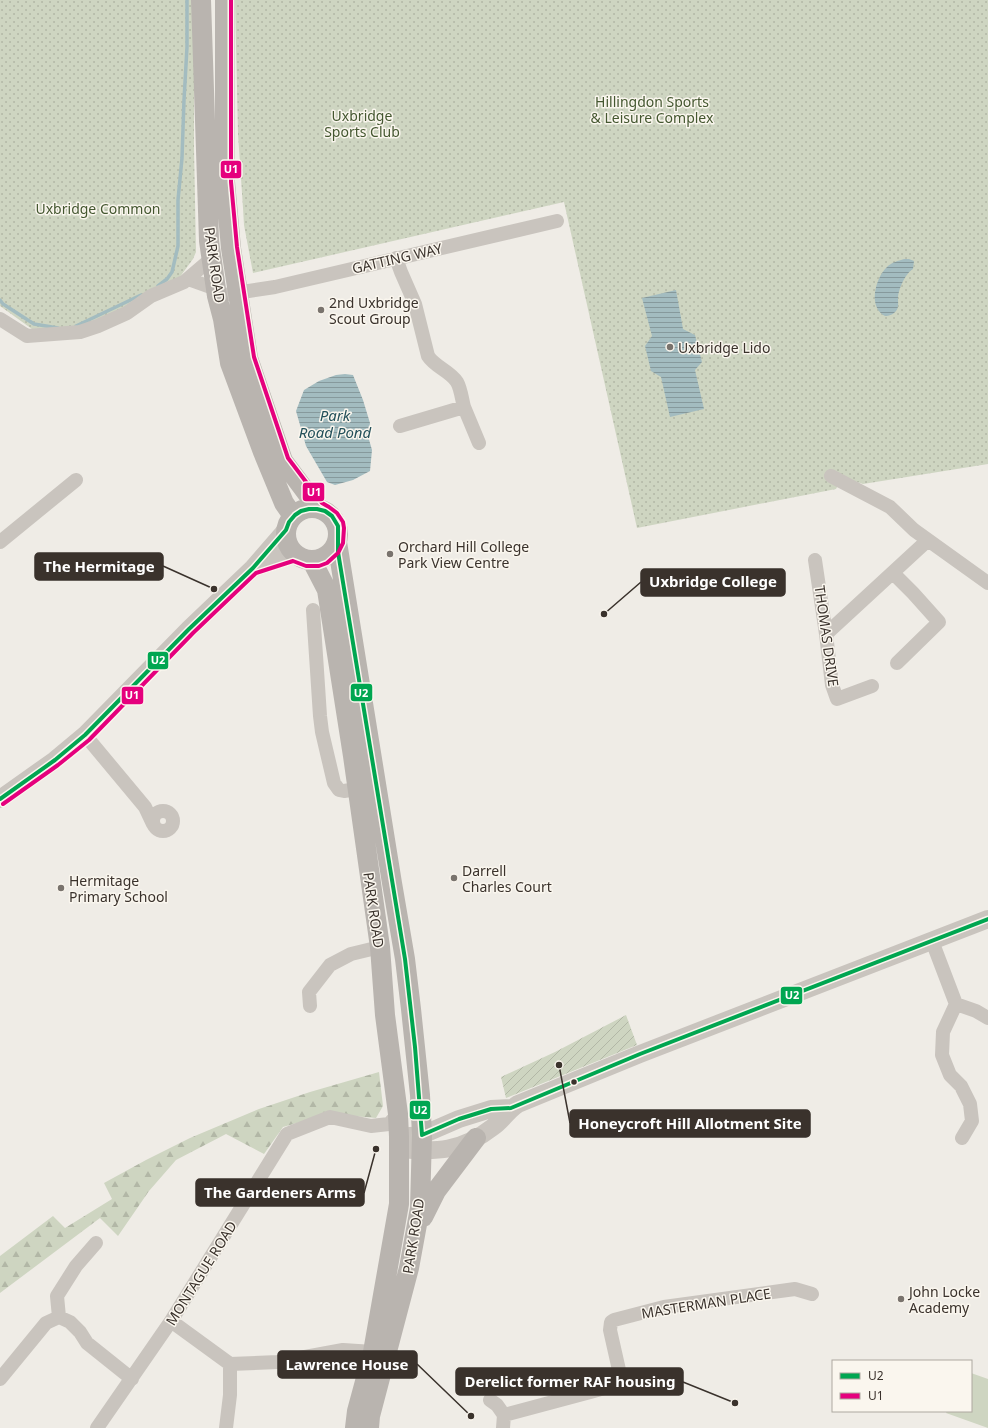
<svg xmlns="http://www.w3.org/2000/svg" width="988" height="1428" font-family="'Noto Sans',sans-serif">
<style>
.grass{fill:#ced5c1}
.forest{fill:url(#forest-firs)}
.park{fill:url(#park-dots)}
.garden{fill:url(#garden-furrows)}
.water{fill:url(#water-rules)}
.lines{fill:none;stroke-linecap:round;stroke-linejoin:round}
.stream{stroke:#a3bcc0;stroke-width:3.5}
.minor{stroke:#c9c4be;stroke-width:14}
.tertiary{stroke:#c9c4be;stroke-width:18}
.secondary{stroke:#b9b4af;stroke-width:20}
.bus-1-casing{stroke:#faf6ee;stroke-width:7}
.bus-2-casing{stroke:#faf6ee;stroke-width:7}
.bus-1{stroke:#00a651;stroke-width:4}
.bus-2{stroke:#e5007d;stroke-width:4}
.poi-dot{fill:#79736d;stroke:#faf6ee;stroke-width:1.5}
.bus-dot{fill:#3a322c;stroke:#faf6ee;stroke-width:1.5}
.labels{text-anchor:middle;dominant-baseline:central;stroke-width:3;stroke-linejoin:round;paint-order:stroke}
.park-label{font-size:14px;fill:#445730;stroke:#faf6ee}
.street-label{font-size:14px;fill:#3a322c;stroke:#faf6ee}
.poi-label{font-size:14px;fill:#3a322c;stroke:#faf6ee;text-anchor:start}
.water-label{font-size:15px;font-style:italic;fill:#23505a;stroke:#faf6ee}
.leader{fill:none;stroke:#3a322c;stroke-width:1.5}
.callout-dot{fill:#3a322c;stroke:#faf6ee;stroke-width:1.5}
.callout{fill:#3a322c;stroke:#3a322c;stroke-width:1.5}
.callout-label{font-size:15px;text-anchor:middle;font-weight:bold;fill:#fff}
.line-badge{stroke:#faf6ee;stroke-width:1.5}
.badge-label{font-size:11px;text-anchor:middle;font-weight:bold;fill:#fff}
</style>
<defs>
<pattern id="forest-firs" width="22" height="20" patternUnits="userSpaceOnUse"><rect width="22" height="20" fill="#ced5c1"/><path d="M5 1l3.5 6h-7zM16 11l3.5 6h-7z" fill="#b2b7a6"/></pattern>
<pattern id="park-dots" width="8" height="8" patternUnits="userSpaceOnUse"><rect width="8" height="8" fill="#ced5c1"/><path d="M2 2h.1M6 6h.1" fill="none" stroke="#b2b7a6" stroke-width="1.8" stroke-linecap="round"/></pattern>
<pattern id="garden-furrows" width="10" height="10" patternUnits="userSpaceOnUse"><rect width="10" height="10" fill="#ced5c1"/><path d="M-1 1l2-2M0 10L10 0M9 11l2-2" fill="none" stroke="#b2b7a6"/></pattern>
<pattern id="water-rules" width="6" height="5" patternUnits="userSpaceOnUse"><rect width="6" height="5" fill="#a3bcc0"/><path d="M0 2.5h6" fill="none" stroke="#86999c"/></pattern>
</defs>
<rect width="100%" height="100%" fill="#efece6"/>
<path class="grass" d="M971 1373 988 1379V1428L946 1413 947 1411H971Z"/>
<path class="forest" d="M379 1072 383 1106 376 1118 329 1114 283 1127 264 1154 226 1134 176 1160 149 1191 118 1236 100 1218 0 1293V1256L53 1216 65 1228 112 1199 104 1183 146 1160 190 1138 259 1109 310 1092Z"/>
<path class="park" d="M0 0H194V148L196 252 193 259 174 285 98 326 32 329 0 306Z
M235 0H988V464L863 484 842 477 836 489 637 528 564 202 253 273 244 225 243 208 238 134Z"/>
<path class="garden" d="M626 1015 637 1045 506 1098 501 1077 555 1052Z"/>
<path class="water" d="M904 259H909L914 261 913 269C905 274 898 290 898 299 898 303 899 308 896 311 894 314 889 316 885 316 867 307 876 277 887 267 892 262 898 261 904 259Z
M676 290 683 329 695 335 702 362 695 370 704 409 670 417 661 377 651 371 645 346 652 336 642 298Z
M345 374 353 375 363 400 370 423 368 436 372 450 370 471 353 480 335 485 327 482 306 446 296 411 304 390 319 381 336 375Z"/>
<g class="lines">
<path class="stream" d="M158 286 167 279 172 272 178 246V200L182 158 184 100 187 47V0
M0 300 3 304 34 324 58 328
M76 326 141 295"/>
<path class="minor" d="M396 258 401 272 415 304 428 356C435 367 450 371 457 382 461 389 462 400 464 407L400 426
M188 279 216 289
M229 294 275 287 557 221
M0 319 27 336 80 332 98 326 127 313 151 296 184 282 211 259
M464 407 479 443
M831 476 890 507 914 530 988 583
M0 542 76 480
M815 560 826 634 832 685 837 699 872 686
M893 573 913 593 939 622 897 663
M313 610 320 716 322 732 334 783 339 790 344 791 357 789
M826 634 928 540
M85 735 145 807 153 824
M153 821a10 10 0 1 1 20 0a10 10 0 1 1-20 0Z
M932 941 956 1004 976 1011 988 1018
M956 1004 943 1032 942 1055 950 1075 961 1086 970 1104 972 1121 962 1138
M310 1006 309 992 330 965 351 954 380 947
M59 1317 57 1296 76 1266 96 1243
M171 1321 230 1364 278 1362 343 1350 373 1352
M0 1379 46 1323 59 1317 70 1322 80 1332 87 1343 132 1379
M490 1400 497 1405 504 1415 503 1428
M504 1415 594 1391C608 1387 617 1386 619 1370L610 1330 611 1322 614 1320 664 1307 795 1289 812 1294
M97 1428 171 1321 287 1134 330 1117 371 1126 389 1124 398 1114
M226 1428 230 1395V1364"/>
<path class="tertiary" d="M253 568 294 554
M0 799 55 760 85 735 189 629 253 568 286 530
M399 1137 422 1135 459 1119 491 1109 511 1108
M399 1149C437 1152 461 1152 493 1127 503 1120 508 1110 518 1104L640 1054 988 919"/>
<path class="secondary" d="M201 0 209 241 217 296 223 319 230 363 263 452 284 503 293 516
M225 0V182L231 248 248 358 283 461 318 508
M286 534a26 26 0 1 1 52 0a26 26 0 1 1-52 0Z
M337 542 392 883 405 959 411 1009 420 1095 422 1135 420 1208 409 1268 370 1416 369 1428
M312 561 327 590 353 756 380 947 385 1015 398 1114 399 1137V1204L373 1352 357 1411 355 1428
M423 1217 436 1191 476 1138"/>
<defs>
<path id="bus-1" d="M0 799 55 760 85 735 189 629 253 568 286 530 289 522 295 515 301 511 309 509H317L325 511 332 516 338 526V552L405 959 415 1047 422 1135 459 1119 491 1109 511 1108 640 1054 988 919"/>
<path id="bus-2" d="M3 804 58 765 89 740 193 633 256 573 293 561 306 566H319L327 563 338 553 343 543 344 528 343 522 337 513 329 507 322 503 288 458 254 357 237 247 231 182V0"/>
</defs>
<use href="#bus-1" class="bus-1-casing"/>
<use href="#bus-2" class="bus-2-casing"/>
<use href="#bus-1" class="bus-1"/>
<use href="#bus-2" class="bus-2"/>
</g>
<g class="poi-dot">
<circle cx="321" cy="310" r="4"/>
<circle cx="670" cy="347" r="4"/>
<circle cx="390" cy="554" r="4"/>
<circle cx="454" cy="878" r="4"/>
<circle cx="61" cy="888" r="4"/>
<circle cx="901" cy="1299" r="4"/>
</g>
<circle class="bus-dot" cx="574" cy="1082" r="3.5"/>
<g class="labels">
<g class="park-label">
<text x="652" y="101">Hillingdon Sports<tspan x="652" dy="16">&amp; Leisure Complex</tspan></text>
<text x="362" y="115">Uxbridge<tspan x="362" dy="16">Sports Club</tspan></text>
<text x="98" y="208">Uxbridge Common</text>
</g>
<g class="street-label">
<text transform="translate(397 258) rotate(-13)">GATTING WAY</text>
<text transform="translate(215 265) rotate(82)">PARK ROAD</text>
<text transform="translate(827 636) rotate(82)">THOMAS DRIVE</text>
<text transform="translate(374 910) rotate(82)">PARK ROAD</text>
<text transform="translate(413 1236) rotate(-81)">PARK ROAD</text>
<text transform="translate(201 1273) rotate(-58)">MONTAGUE ROAD</text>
<text transform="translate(706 1303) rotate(-9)">MASTERMAN PLACE</text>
</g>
<g class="poi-label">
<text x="329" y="302">2nd Uxbridge<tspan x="329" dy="16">Scout Group</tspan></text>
<text x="678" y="347">Uxbridge Lido</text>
<text x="398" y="546">Orchard Hill College<tspan x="398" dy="16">Park View Centre</tspan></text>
<text x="462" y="870">Darrell<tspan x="462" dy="16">Charles Court</tspan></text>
<text x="69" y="880">Hermitage<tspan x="69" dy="16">Primary School</tspan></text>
<text x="909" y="1291">John Locke<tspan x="909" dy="16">Academy</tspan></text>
</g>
<g class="water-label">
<text x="335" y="415">Park<tspan x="335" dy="17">Road Pond</tspan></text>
</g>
</g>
<path class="leader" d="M214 589L163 566M604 614L641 582M559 1065L570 1123M376 1149L364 1193M471 1416L417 1364M735 1403L683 1382"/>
<g class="callout-dot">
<circle cx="214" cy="589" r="4"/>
<circle cx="604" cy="614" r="4"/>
<circle cx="559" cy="1065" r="4"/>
<circle cx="376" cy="1149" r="4"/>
<circle cx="471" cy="1416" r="4"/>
<circle cx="735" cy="1403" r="4"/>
</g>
<g class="callout">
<rect x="35" y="553" width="128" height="27" rx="4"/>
<rect x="641" y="569" width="144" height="27" rx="4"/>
<rect x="570" y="1110" width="240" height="27" rx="4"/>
<rect x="196" y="1179" width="168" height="27" rx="4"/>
<rect x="278" y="1351" width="139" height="27" rx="4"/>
<rect x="456" y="1368" width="227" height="27" rx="4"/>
</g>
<g class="callout-label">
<text x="99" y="572">The Hermitage</text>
<text x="713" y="587">Uxbridge College</text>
<text x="690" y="1129">Honeycroft Hill Allotment Site</text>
<text x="280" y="1198">The Gardeners Arms</text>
<text x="347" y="1370">Lawrence House</text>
<text x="570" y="1387">Derelict former RAF housing</text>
</g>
<g class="line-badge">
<rect x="220" y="160" width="22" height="19" rx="4" fill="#e5007d"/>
<rect x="302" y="482" width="23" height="20" rx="4" fill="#e5007d"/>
<rect x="147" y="651" width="22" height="19" rx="4" fill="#00a651"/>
<rect x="350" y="683" width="23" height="19" rx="4" fill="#00a651"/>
<rect x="121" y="686" width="23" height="19" rx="4" fill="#e5007d"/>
<rect x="780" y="986" width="23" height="19" rx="4" fill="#00a651"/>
<rect x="409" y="1100" width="22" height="20" rx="4" fill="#00a651"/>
</g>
<g class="badge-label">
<text x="231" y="173">U1</text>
<text x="314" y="496">U1</text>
<text x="158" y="664">U2</text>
<text x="361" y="697">U2</text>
<text x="132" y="699">U1</text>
<text x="792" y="999">U2</text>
<text x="420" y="1114">U2</text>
</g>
<rect x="832" y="1360" width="140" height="52" fill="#faf6ee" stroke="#ada8a0"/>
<rect x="840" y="1373" width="20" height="6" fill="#00a651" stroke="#ada8a0"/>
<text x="868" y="1380" font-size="12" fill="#3a322c">U2</text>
<rect x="840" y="1393" width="20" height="6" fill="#e5007d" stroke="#ada8a0"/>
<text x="868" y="1400" font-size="12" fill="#3a322c">U1</text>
</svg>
